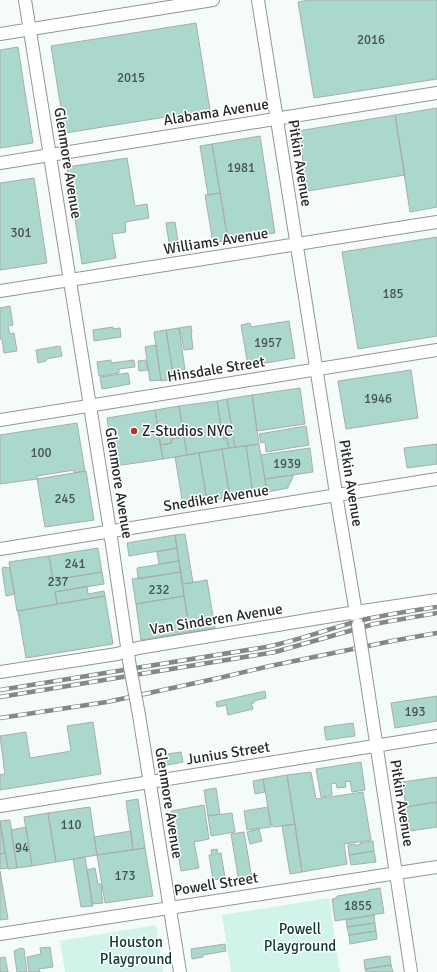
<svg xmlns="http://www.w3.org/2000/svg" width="437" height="972" font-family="Signika,sans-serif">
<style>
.green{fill:#d0f3ea}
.building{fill:#aad8cc;stroke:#a9aead}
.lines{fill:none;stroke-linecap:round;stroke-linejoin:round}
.minor-casing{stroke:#919694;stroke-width:14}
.minor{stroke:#fff;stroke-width:12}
.rail-casing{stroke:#848887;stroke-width:4.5}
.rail{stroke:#fff;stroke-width:3;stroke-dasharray:9;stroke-linecap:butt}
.minor-bridge-casing{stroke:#919694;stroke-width:14;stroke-linecap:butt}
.minor-bridge{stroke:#fff;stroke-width:12}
.poi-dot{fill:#be302a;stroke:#fff;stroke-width:1.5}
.labels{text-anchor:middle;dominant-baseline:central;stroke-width:3;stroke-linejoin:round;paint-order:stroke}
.number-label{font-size:13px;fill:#485551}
.street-label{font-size:15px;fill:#272928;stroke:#fff}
.poi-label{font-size:15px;fill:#272928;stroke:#fff;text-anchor:start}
.park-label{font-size:15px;fill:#0c372f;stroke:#fff}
</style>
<rect width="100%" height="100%" fill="#f5fbf9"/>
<path class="green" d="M329 898 340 972H231L222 915Z
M156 925 163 972H65L60 941Z"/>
<path class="building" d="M309 0H437V79L314 98 298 2Z
M196 23 210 110 65 133 51 46Z
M18 47 33 143 0 148V50Z
M437 108V207L410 212 395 115Z
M395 115 405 175 308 191 298 131Z
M260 136 275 233 228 240 212 144Z
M212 144 220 193 208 195 200 146Z
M127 158 135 206 147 204 149 218 125 222 126 232 112 234 116 258 82 264 67 167Z
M34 178 47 263 0 270V183Z
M220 193 228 240 213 243 205 195Z
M175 222 179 248 170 249 166 223Z
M437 237V336L358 349 342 252Z
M10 306 13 325 8 326 10 334 14 333 17 351 4 353 2 339H0V308Z
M289 321 295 358 248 366 241 325 250 323 251 327Z
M191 326 192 332H191L193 349 184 350 181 333 180 334 179 328Z
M113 327V329L120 328 121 337 94 341 93 330Z
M179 328 186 377 174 379 166 330Z
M166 330 174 379 161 381 154 332Z
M156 345 161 380 150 381 145 347Z
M60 346 62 356 46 359V361L38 363 36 350Z
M111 360V363L134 360 135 367 119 369V373L99 376 97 362Z
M146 360 148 370 139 371 138 361Z
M411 370 418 418 346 429 338 381Z
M128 373 130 384 102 389 100 377Z
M300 388 305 424 257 431 252 395Z
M252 395 259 444 235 447 227 399Z
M227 399 235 447 229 448 227 438 223 439 217 401Z
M217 401 223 439 227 438 229 448 187 455 179 406Z
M179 406 184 437 171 439 172 443 160 445 155 410Z
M155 410 163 459 115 466 107 418Z
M77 423 85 471 74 473V470L37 476V479L0 484V435Z
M306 426 309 445 266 452 265 442 261 443 259 434Z
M184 437 187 455 163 459 160 445 172 443 171 439Z
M259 444 267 492 253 494 246 446Z
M437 444V464L407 468 404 448Z
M246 446 253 494 230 497 222 449Z
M310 448 313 472 265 479 261 455Z
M222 449 230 497 207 501 199 453Z
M199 453 207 501 183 505 175 457Z
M86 471 94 520 45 527 37 479Z
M293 475V477L288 487V488L267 492 265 479Z
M185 534 193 583 182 584 175 535Z
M175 535 177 548 129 556 127 543Z
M98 548 102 572 53 580 49 556Z
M177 548 179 561 159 564 157 552Z
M49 556 53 580 102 572 104 584 55 592 57 604 17 611 9 562Z
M179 561 181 572 138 579 137 568Z
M3 567 10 568 15 594 6 596 2 569Z
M181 572 184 596 136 604 132 579Z
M207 580 215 628 190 632 182 584Z
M87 586 88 594 104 591 105 596 57 604 55 592Z
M105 596 113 644 26 658 18 611Z
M184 596 190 632 141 640 136 604Z
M265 691 266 698 254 701V703H251L253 709 228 715 226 705 217 707 216 702Z
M437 696V721L395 728 391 703Z
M93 722 101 774 0 790V775L5 774 0 736 26 732 30 758 71 751 67 726Z
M353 723 355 736 326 740 324 727Z
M181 752 183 762 162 766 160 755Z
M361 762 365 790 352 792 350 781 345 782 346 787 337 788 336 783 331 784 332 795 321 797 316 769Z
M311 772 316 799 363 792 371 840 344 844 347 864 302 872 287 775Z
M287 775 295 824 273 827V825H271L263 779Z
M437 777V802L406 807 402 782Z
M263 779 265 792 255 794 253 781Z
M216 788 220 814 208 816 204 790Z
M138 799 145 848 133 850 126 801Z
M437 802V827L410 831 406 807Z
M204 805 209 839 194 842 199 868 181 871 171 811Z
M90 807 97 855 56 862 48 813Z
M268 807 271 827 247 830 244 811Z
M48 813 56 862 32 866 24 817Z
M232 813 235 832 211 836 208 816Z
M10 820 17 868 8 869 0 821Z
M0 821 5 853 0 854Z
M295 824 302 872 290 874 282 826Z
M26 827 32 866 17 868 11 830Z
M259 829 262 841 250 844 247 832Z
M131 831 133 850 97 855 94 837Z
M244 832 252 879 239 882 231 834Z
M373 841 374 851 349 855 348 845 355 844V845H360V843Z
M145 848 153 896 105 903 97 855Z
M217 849 218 854 221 853 225 878 213 880 209 855H212L211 850Z
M374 851 376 862 351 865 349 855Z
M5 853 8 868 0 869V854Z
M85 857 93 906 81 907 73 859Z
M95 868 98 884H101L102 891H101L103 903 92 904 87 870Z
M0 871 8 919 0 920Z
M380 888 384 913 335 921 332 899 337 898V896L368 891V890Z
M374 915 375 923 347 927 346 920Z
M375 923 376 931 349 935 347 927Z
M376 931 377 939 350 944 349 935Z
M225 944 226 951 203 955V957L192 959 191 949Z
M50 947 53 967 39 969 40 972H29L27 957 41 954 40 948Z
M21 948 24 949 27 972H17L14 951Z
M390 956 391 965 365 969 364 960Z
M5 957 8 972H0V958Z
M391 965 393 972H366L365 969Z"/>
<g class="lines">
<defs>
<path id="minor" d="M25 0 110 531 130 667
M258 0 338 506 358 625
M0 34 213 0
M0 163 437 93
M0 291 437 222
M0 420 437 350
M0 549 437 479
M365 670 411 972
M0 672 117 654 138 648 356 612 437 600
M139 715 180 972
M0 806 437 736
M0 934 437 867"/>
</defs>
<use href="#minor" class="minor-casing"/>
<use href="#minor" class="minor"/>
<defs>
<path id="rail" d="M0 690 266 647C296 641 325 630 355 622 382 615 409 611 437 607
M0 697 275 652 374 624 437 613
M0 718 107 702 219 678 270 666 392 641 437 633"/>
</defs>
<use href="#rail" class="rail-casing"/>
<use href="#rail" class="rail"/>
<defs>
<path id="minor-bridge" d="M358 625 365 670
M130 667 139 715"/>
</defs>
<use href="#minor-bridge" class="minor-bridge-casing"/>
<use href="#minor-bridge" class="minor-bridge"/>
</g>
<circle class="poi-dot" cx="134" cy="431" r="4"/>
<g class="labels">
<g class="number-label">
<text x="371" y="40">2016</text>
<text x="131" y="78">2015</text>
<text x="241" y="168">1981</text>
<text x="21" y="233">301</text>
<text x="393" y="294">185</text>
<text x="268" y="343">1957</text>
<text x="378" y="399">1946</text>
<text x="41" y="453">100</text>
<text x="287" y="464">1939</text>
<text x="65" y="499">245</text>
<text x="75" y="564">241</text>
<text x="58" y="582">237</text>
<text x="159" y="590">232</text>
<text x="415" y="712">193</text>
<text x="71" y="825">110</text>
<text x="22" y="848">94</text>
<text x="125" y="876">173</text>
<text x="358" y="906">1855</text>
</g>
<g class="street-label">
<text transform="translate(216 112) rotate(-9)">Alabama Avenue</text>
<text transform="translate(68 163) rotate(81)">Glenmore Avenue</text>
<text transform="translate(300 163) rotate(81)">Pitkin Avenue</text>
<text transform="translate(216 241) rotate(-9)">Williams Avenue</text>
<text transform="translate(216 369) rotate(-9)">Hinsdale Street</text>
<text transform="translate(119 483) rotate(81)">Glenmore Avenue</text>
<text transform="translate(351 483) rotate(81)">Pitkin Avenue</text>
<text transform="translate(216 498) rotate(-9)">Snediker Avenue</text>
<text transform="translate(216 619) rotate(-9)">Van Sinderen Avenue</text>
<text transform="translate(228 753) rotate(-9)">Junius Street</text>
<text transform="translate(169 803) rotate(81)">Glenmore Avenue</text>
<text transform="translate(402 803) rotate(81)">Pitkin Avenue</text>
<text transform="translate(216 884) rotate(-9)">Powell Street</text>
</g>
<g class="poi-label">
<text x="142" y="431">Z-Studios NYC</text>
</g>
<g class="park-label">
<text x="300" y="929">Powell<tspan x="300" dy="17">Playground</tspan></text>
<text x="136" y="942">Houston<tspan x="136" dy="17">Playground</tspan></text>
</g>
</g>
</svg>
